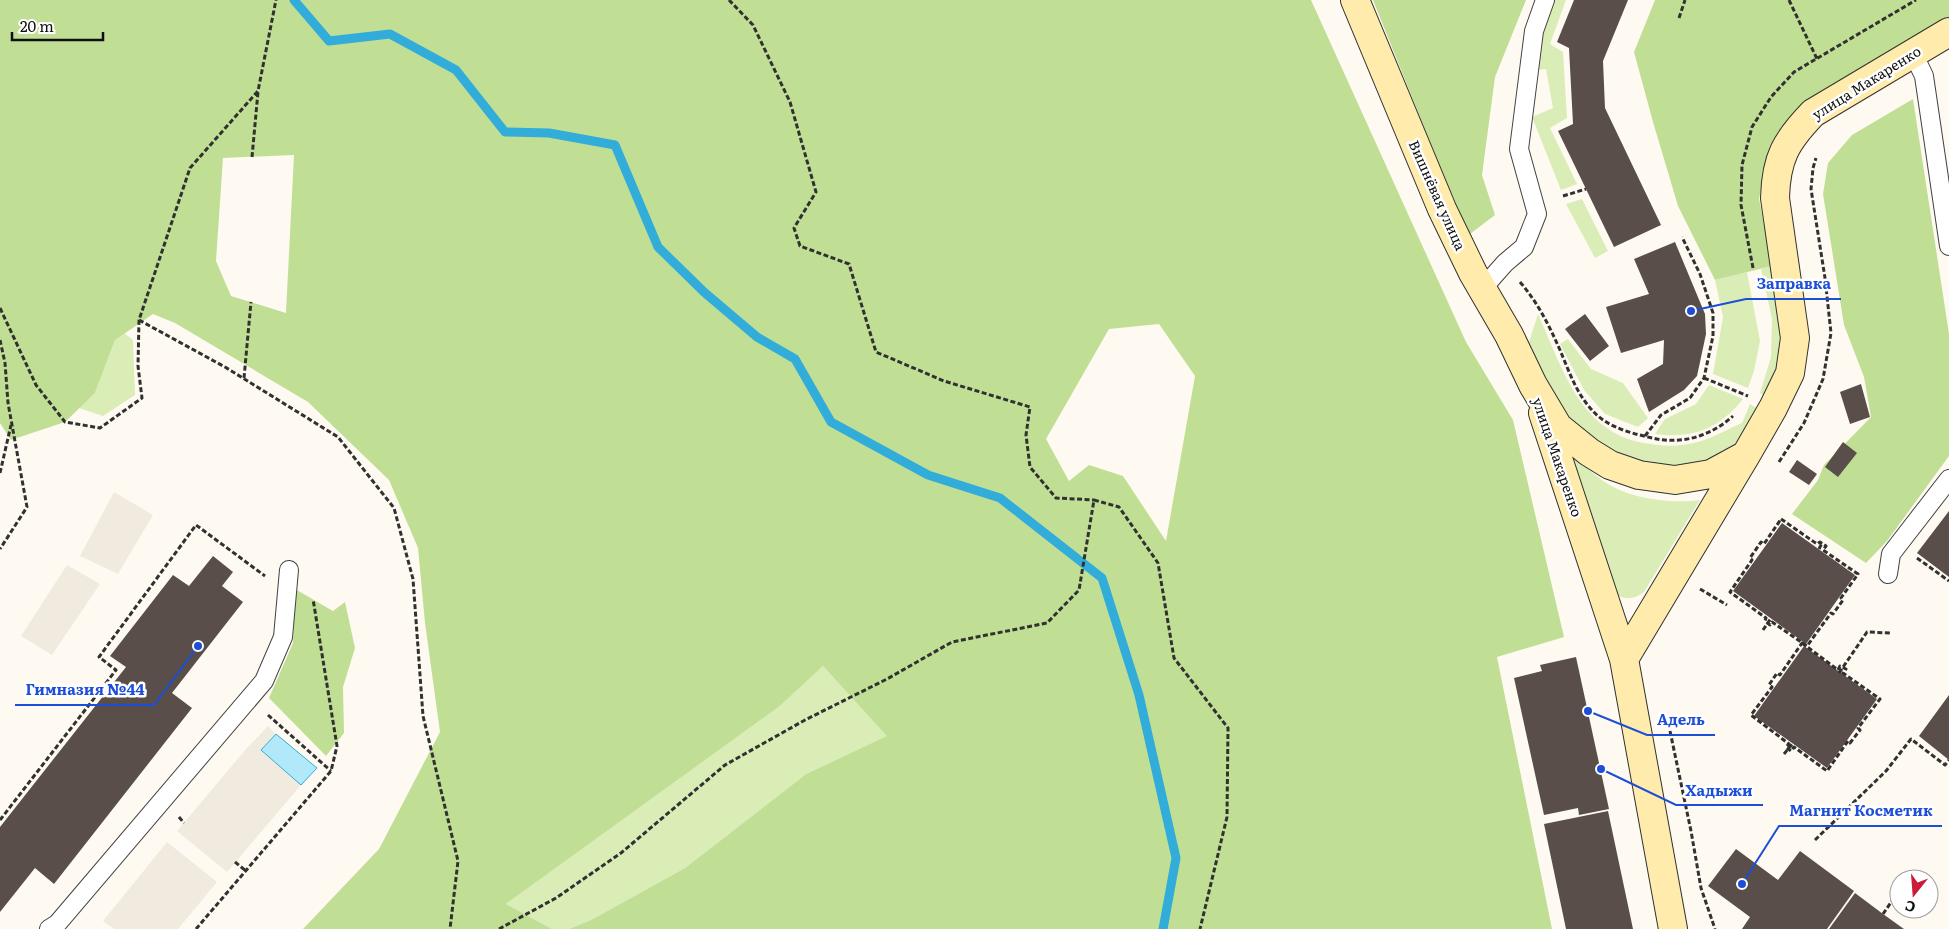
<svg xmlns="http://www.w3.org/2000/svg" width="1949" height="929" font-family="Literata,serif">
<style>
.green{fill:#daedb7}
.forest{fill:#c0df95;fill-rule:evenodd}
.plaza{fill:#f1eade}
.water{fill:#b1e9fb;stroke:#32acd8}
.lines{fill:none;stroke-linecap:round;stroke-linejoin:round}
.stream{stroke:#32acd8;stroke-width:9}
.building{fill:#594e4a}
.lane-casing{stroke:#424242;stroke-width:20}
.secondary-casing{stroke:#313131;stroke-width:30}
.path{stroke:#313131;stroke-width:3;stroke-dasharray:5 2.5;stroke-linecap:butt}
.lane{stroke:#fff;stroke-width:18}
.secondary{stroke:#ffebac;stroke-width:28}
.labels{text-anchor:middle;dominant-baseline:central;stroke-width:5;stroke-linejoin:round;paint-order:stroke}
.street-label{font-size:14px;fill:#0f0f0f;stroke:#fff}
.leader{fill:none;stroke:#1d4ed8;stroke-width:2}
.callout-dot{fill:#1d4ed8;stroke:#fff;stroke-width:2}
.callout-label{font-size:15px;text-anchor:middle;font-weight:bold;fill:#1d4ed8;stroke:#fff;stroke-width:5;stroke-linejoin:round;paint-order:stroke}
</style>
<rect width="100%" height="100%" fill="#fffaf1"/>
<path class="green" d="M1551 0H1566L1550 44 1563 52 1567 118 1550 128 1577 184 1561 190 1532 117 1553 108 1546 69 1537 70 1541 29Z
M1582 199 1608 251 1595 258 1566 204Z
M1772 266 1787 338 1771 401 1760 393 1771 357 1772 319 1761 269Z
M1747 272 1760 341 1754 371 1748 388 1713 374 1723 317 1715 280Z
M1538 314C1562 366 1579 432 1644 443 1661 446 1676 447 1693 443 1710 440 1727 429 1742 423L1750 404 1765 413 1745 447 1699 465 1656 467 1612 452 1574 425 1556 400 1529 342Z
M124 333 133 340 135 395 103 416 79 408 95 393 115 340Z
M1568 339 1591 369 1623 383 1648 418 1638 427 1605 414 1584 390 1560 344Z
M1709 385 1743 399C1719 429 1693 439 1655 434L1665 419 1696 404Z
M1571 453C1582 462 1592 473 1603 481 1630 499 1669 504 1700 500L1644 592C1632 601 1621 600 1611 590Z
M823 666 888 736 806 774 685 868 591 920 569 929H552L506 904 780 706Z"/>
<path class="forest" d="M0 0H1311L1466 342 1513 420 1564 637 1497 657 1552 929H569L591 920 685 868 806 774 887 736 823 666 780 706 506 904 552 929H303L379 849 440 732 425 623 418 548 389 480 308 402 175 323 153 314 115 340 95 393 65 422 11 440 0 423ZM294 155 286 312V313L231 296 216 261 223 158ZM1159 324 1195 376 1166 541 1123 476 1089 465 1069 481 1046 439 1109 329Z
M1373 0H1526L1495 77 1482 175 1495 215 1470 234 1448 187Z
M1655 0H1949V20L1819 92 1791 117 1770 145 1759 199 1772 266 1715 280 1678 206 1653 122 1634 52Z
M1913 99 1949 334V456L1887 541 1866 563 1792 514 1818 480 1824 465 1871 417 1864 377 1844 325 1823 194 1828 163 1852 135Z
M295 589 333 611 345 602 355 648 343 687 344 733 326 756 269 698 293 643Z"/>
<path class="plaza" d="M114 492 153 515 118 574 80 556Z
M67 565 100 584 52 655 21 636Z
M268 726 276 734 261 750 301 785 227 872 177 831 246 749Z
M167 842 217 882 178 929H114L103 921Z"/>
<path class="water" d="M276 734 317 768 301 785 261 750Z"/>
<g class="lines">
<path class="stream" d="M294 0 329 41 390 34 456 70 505 132 549 133 615 145 658 247 704 292 757 337 795 359 831 422 928 475 1000 498 1102 578 1139 695 1176 858 1163 929"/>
</g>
<path class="building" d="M1574 0H1628L1603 61 1605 108 1661 225 1614 247 1558 131 1573 124 1569 48 1557 42Z
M1675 242 1705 314 1706 334 1697 376 1684 390 1649 412 1637 379 1663 364 1664 340 1621 353 1606 307 1649 294 1634 259Z
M1585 314 1609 346 1590 361 1565 329Z
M1861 384 1870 417 1850 424 1840 392Z
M1843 442 1857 453 1838 477 1825 467Z
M1797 460 1817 474 1809 485 1789 472Z
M1949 511V577L1917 553Z
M1782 523 1855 575 1806 644 1733 591Z
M213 556 233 572 222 586 243 602 172 693 192 708 54 884 35 868 0 912V827L126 667 110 656 173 575 189 586Z
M1804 646 1877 699 1827 768 1754 716Z
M1576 657 1609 809 1579 815 1578 808 1544 815 1514 678 1542 671 1540 665Z
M1949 695V760L1919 736Z
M1608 811 1633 929H1566L1544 824Z
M1736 849 1778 880 1800 851 1854 891 1827 929H1742L1750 917 1708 886Z
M1855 893 1883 914 1904 929H1829Z"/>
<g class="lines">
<defs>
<path id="lane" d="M1913 53 1924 76 1949 246
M1482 289 1505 263 1524 247 1537 214 1519 149 1534 31 1545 0
M1888 574 1891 554 1949 479
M49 929 57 924 264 681 283 637 289 570"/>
<path id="secondary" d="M1355 0 1442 209 1473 273 1509 335 1533 385 1558 427 1589 452 1610 465 1639 475 1675 480 1711 474 1746 455
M1543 413 1624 659 1673 929
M1624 659 1746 455 1773 408 1790 373 1795 338 1775 198C1776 158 1786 141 1813 113L1949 32"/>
</defs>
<use href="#lane" class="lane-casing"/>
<use href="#secondary" class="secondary-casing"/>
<path class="path" d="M729 0 753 25 790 102 816 192 794 228 800 246 849 264 876 352 944 381 1030 407 1026 435 1030 467 1056 498 1094 500
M1789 0 1817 59
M1679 18 1685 0
M252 157 258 92
M1563 196 1586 189
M1753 268 1741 205 1742 165 1752 127 1771 97 1794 72 1916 0
M1520 282C1538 303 1549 325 1560 350 1569 371 1576 393 1592 410 1607 428 1634 434 1657 439 1685 444 1712 435 1733 416
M0 308 36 385 65 422 100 428 142 398 138 366 139 320 190 168 258 91 276 0
M139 320 225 367 338 437 394 508 413 579 423 716 458 861 450 929
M0 340 5 363 8 403 27 507 0 549
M244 378 251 302
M1704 378 1748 396
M1645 436 1661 415 1690 398 1704 378 1713 336V313L1700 274 1682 237
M1779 462 1804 423 1823 379 1831 333 1825 278 1811 189 1813 168 1816 158
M0 473 11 425
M1781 519 1817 544 1820 542 1826 546 1823 550 1858 574 1841 598 1843 600 1833 614 1831 613 1807 646 1772 622 1770 625 1765 621 1766 618 1730 592 1752 560 1750 558 1761 542 1764 544Z
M1819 549 1822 543
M1917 558 1949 581
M1700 589 1727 605
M1763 630 1771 618
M1802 643 1838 670 1840 666 1846 669 1843 673 1880 699 1858 728 1860 730 1850 743 1848 741 1827 771 1794 747 1791 751 1786 747 1789 744 1751 715 1772 687 1769 685 1777 673 1780 675Z
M1839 673 1867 632 1891 633
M268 715 331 771
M1670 731 1691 831 1701 888 1715 929
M1784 754 1793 743
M179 817 184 823
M0 820 116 670 99 657 196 525 265 576
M1815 840 1886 771 1911 739 1945 765 1949 760
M235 862 246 871
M1883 914 1894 898
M196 929 331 771 337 746 313 599
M499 929 556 898 621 853 725 765 805 720 887 679 952 642 1047 623 1079 590 1094 500 1119 507 1158 563 1174 658 1228 728 1227 817 1200 929"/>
<use href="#lane" class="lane"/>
<use href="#secondary" class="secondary"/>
</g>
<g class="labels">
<g class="street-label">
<text transform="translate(1866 82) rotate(-32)">улица Макаренко</text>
<text transform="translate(1438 195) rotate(66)">Вишнёвая улица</text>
<text transform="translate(1558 457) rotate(71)">улица Макаренко</text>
</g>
</g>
<path class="leader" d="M1691 311L1746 299H1841M198 646L154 705H15M1588 711L1647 735H1715M1601 769L1676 805H1763M1742 884L1779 826H1942"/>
<g class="callout-dot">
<circle cx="1691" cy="311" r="5"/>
<circle cx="198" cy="646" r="5"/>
<circle cx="1588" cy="711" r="5"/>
<circle cx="1601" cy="769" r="5"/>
<circle cx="1742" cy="884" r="5"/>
</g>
<g class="callout-label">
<text x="1794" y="289">Заправка</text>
<text x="85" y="695">Гимназия №44</text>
<text x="1681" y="725">Адель</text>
<text x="1719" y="796">Хадыжи</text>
<text x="1861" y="816">Магнит Косметик</text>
</g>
<g transform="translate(1914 894) rotate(197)"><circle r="24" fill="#ffffff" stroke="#9f9f9f"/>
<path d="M0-4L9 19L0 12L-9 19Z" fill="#cb1b3a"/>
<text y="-8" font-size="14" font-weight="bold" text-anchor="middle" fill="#0f0f0f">С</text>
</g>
<path d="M12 32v8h91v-8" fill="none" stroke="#0f0f0f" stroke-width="2.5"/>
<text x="20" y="32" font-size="15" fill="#0f0f0f" stroke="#ffffff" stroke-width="4" paint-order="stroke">20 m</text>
</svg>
